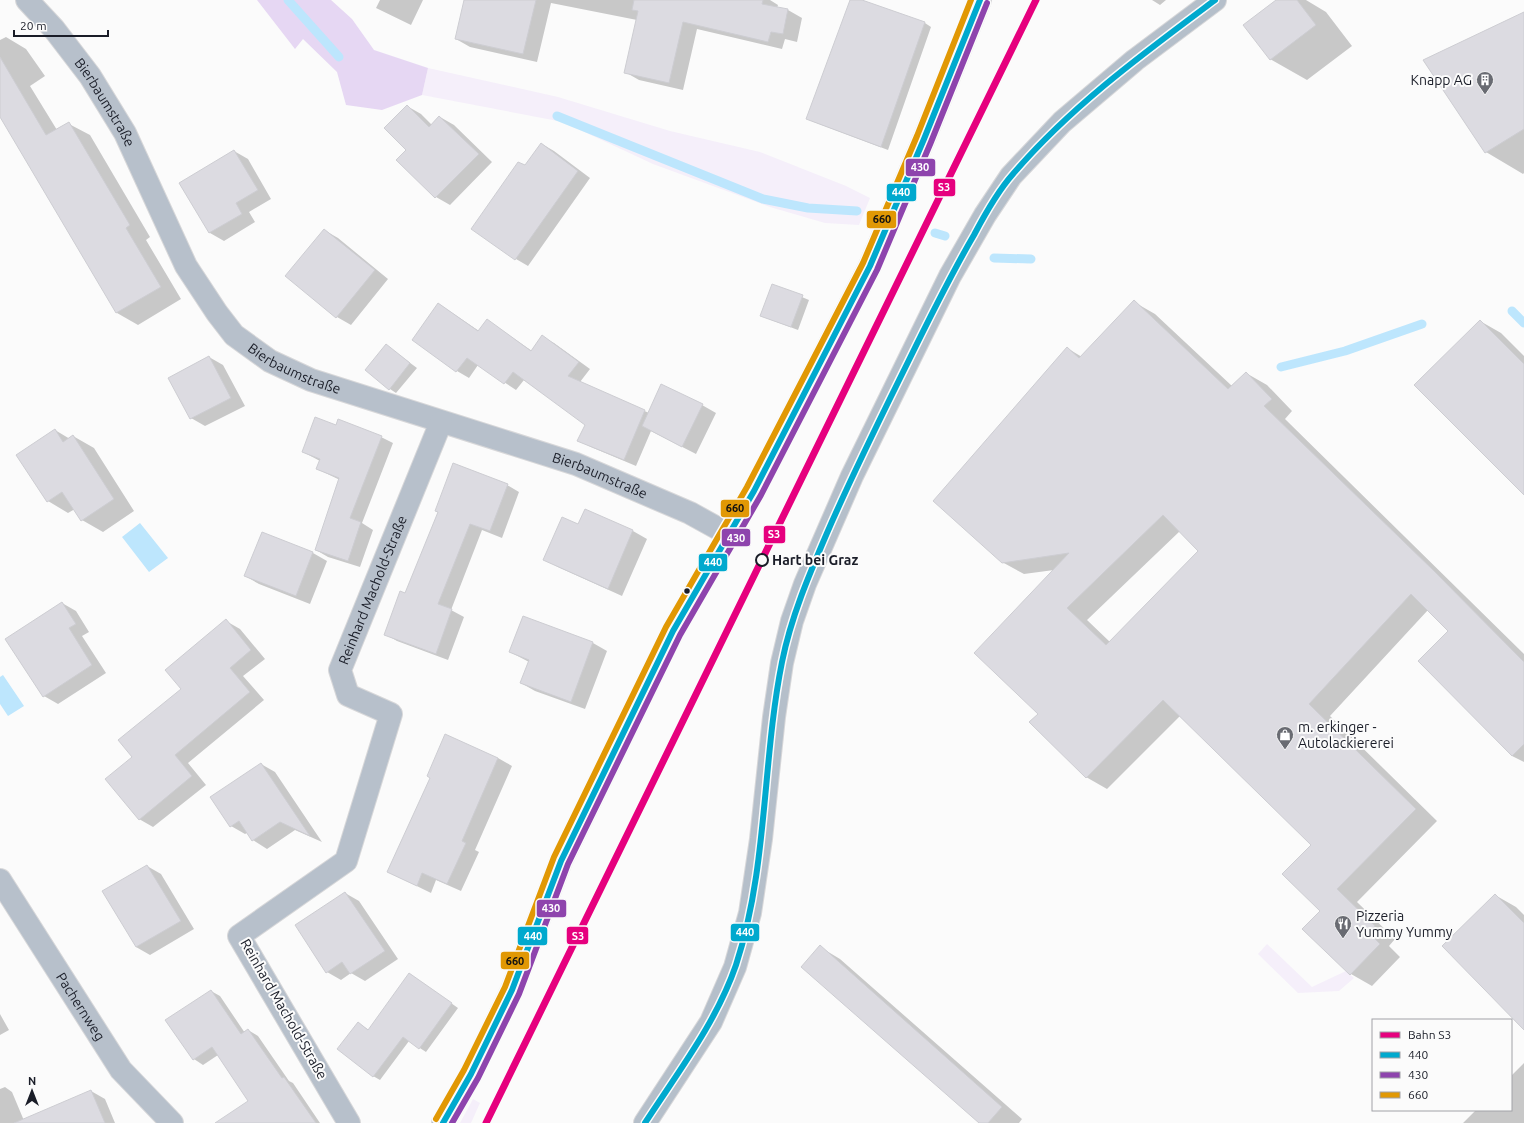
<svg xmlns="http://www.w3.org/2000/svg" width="1524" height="1123" font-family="Ubuntu,sans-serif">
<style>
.green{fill:#f5effa}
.forest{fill:#e6d7f3}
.water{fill:#bde6fd}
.shadow{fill:#0003;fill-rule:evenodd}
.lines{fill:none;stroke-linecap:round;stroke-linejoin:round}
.stream{stroke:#bde6fd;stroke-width:9}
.building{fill:#dcdbe1;stroke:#cdcdd2;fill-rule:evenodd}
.minor-casing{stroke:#d7d7d9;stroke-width:24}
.secondary-casing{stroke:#d7d7d9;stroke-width:24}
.minor{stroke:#b7c0cb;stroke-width:22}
.secondary{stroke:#b5bfca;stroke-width:22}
.bus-1-casing{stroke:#fbfbfb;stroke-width:9}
.bus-2-casing{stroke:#fbfbfb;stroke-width:9}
.bus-3-casing{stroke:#fbfbfb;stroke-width:9}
.bus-1{stroke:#00a9ce;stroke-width:6}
.bus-2{stroke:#8e44ad;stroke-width:6}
.bus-3{stroke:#e19804;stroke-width:6}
.rail-1-casing{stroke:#fbfbfb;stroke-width:10}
.rail-1{stroke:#e6007e;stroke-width:7}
.stop-dot{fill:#fbfbfb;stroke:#1a1d28;stroke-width:2}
.bus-dot{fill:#1a1d28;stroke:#fbfbfb;stroke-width:1.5}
.labels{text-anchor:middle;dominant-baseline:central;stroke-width:4;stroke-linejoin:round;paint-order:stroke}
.poi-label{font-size:14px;fill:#1a1d28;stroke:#fbfbfb;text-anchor:start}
.street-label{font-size:14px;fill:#1a1d28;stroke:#fbfbfb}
.stop-label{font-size:14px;font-weight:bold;fill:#1a1d28;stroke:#fbfbfb;text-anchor:start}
.line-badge{stroke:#fbfbfb;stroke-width:1.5}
.badge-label{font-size:11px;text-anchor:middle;font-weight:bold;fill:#fff}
.pale-badge-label{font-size:11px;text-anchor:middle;font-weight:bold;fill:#111}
</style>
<rect width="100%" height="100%" fill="#fbfbfb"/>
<path class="green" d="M428 68 558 97 670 131 760 152 846 186 870 198 859 225 825 223 770 207 653 164 563 122 422 95Z
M1267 944 1312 987 1346 971 1354 978 1339 991 1298 993 1258 954Z
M473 1099 480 1103 471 1123H460Z"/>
<path class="forest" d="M257 0H331L352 19 374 50 428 68 422 95 382 110 346 105 337 72 303 39 295 49Z"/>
<path class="water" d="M140 523 168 558 149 572 122 537Z
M3 675 24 706 8 716 0 704V677Z"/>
<path class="shadow" d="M380 0H423L411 25 376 8Z
M465 0H770L778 5 777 8 788 10 802 18 797 42 785 39 782 49 697 29 683 90 639 80 625 72 637 20 551 3 537 62 470 47 456 39Z
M851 0H859L925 23 931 27 888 150 814 122 807 118Z
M1152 0H1166L1160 5Z
M1277 0H1306L1326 12 1352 46 1307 80 1270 59Z
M1524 13V173L1523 174 1486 152 1424 61Z
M6 37 26 49 45 76 30 86 57 130 69 124 90 135 150 237 146 240 181 299 138 325 117 313 0 115V40Z
M407 106 421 114 432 125 440 117 454 125 492 162 450 205 436 197 397 160 407 150Z
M542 144 554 151 590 178 528 266 516 259 473 228 525 167Z
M234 151 248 159 271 199 249 212 255 222 224 241 210 233 181 183Z
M324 230 338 238 388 279 351 325 337 317Z
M773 285 809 300 798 330 761 316Z
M1134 302 1155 314 1232 386 1246 373 1267 385 1292 411 1285 419 1524 654V762L1512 756 1449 631 1428 610 1330 716 1437 821 1357 902 1395 939 1389 946 1400 957 1372 986 1351 974 1321 911 1312 845 1180 716 1107 789 1086 777 1054 570 1024 574 1002 562 1067 348 1082 357ZM1180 531 1200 551 1110 642 1087 620Z
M439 304 479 331 487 320 532 351 542 337 554 343 590 369 580 382 649 413 702 405 716 413 696 454 651 431 636 466 591 447 579 441 586 424 524 380 516 390 478 365 469 378 457 371 413 340Z
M1480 321 1501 333 1524 356V494Z
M386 345 417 368 396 393 390 389Z
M209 357 223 365 245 406 205 426 191 418Z
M336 426 381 437 393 443 362 523 373 530 360 567 328 557 316 550 340 480 317 469 320 461 303 452Z
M55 430 70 439 73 436 94 448 134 511 103 532 82 520 75 509 68 513 48 501Z
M507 485 519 492 502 538 482 530 451 610 464 617 448 660 397 641 385 634 406 594 439 512Z
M585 510 633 531 647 539 622 596 558 567 544 559 578 525Z
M262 533 313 553 327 561 310 604 259 584 245 576Z
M62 603 76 611 89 632 82 636 106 673 58 704 44 696Z
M523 617 593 643 607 651 585 709 535 691 521 683 529 662 510 652Z
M226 621 240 629 265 659 243 676 264 700 188 763 206 785 153 827 139 819 134 757 182 689Z
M498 758 512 766 475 850 479 852 461 891 436 880 431 893 388 872Z
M261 764 275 772 322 842 295 830 267 849 253 840 247 833 245 834 231 826Z
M147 866 161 874 194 929 150 955 136 947Z
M345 893 359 901 398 959 365 981 351 973 341 980 327 972Z
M1495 895 1516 907 1524 915V1029Z
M820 947 840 959 1022 1119 1019 1123H980Z
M410 974 458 1008 426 1052 409 1041 380 1080 373 1076 358 1023 369 1030Z
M211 991 220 996 245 1033 248 1030 258 1036 289 1081 293 1083 320 1123H248L250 1101 218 1055 203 1065 194 1059Z
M0 1014 9 1030 0 1035Z
M1524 1063V1123H1463L1476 1110H1511V1076Z
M5 1087 12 1092 25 1123H0V1089Z
M91 1091 105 1099 115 1123H40Z"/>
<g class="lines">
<path class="stream" d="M288 0 339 57
M557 116 763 199 808 208 857 211
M935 233 945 236
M994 258 1031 259
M1512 311 1524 323
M1281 367 1345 351 1422 324"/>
</g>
<path class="building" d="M464 0H536L523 54 455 39Z
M634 0H763L762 4 788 9 783 34 771 32 768 42 683 22 669 83 624 73 638 11 632 10Z
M850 0H862L925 22 881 147 806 119Z
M1276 0H1297L1316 25 1270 60 1243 25Z
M1524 12V129L1485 153 1423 60Z
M0 57 46 135 69 122 130 225 126 228 161 287 116 313 0 117Z
M407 105 429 127 439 116 479 154 435 198 396 160 406 150 384 128Z
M541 143 578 171 515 260 471 229 518 162 525 165Z
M234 150 258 190 236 203 242 214 209 233 179 183Z
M324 229 375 270 336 318 285 276Z
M772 284 803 295 791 327 760 316Z
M1134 300 1228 389 1246 372 1272 399 1264 406 1434 571 1524 662V744L1512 756 1418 661 1448 631 1411 594 1309 704 1416 809 1337 889 1375 926 1369 933 1380 944 1350 975 1302 929 1320 911 1282 874 1311 845 1163 700 1086 778 1029 722 1038 714 974 653 1069 553 1002 563 933 501 1067 347 1079 358ZM1163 515 1198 551 1106 645 1067 608Z
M438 303 478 331 487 319 531 351 542 335 579 362 568 376 645 410 624 460 577 441 585 425 513 372 504 384 467 358 456 372 412 340Z
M1480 320 1524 364V495L1414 385Z
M386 344 410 363 389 390 365 370Z
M209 356 231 398 190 419 168 378Z
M661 384 703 404 682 447 642 426Z
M315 417 336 425 338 419 382 436 350 518 361 522 348 561 315 550 339 478 316 469 320 459 302 452Z
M55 429 63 442 73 435 114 499 81 521 62 492 47 502 16 455Z
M453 463 508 484 490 531 470 524 438 604 452 609 436 654 384 635 400 591 405 593 438 512 435 511Z
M585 509 633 530 608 589 543 560 562 517 578 524Z
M262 532 313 552 296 596 244 576Z
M62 602 76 624 69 628 92 665 43 697 5 639Z
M523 616 593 642 571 702 520 683 529 660 509 652Z
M226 619 251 650 230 668 250 692 175 755 192 776 139 820 105 779 132 757 118 740 181 689 165 670Z
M445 734 498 758 462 841 466 843 447 884 422 873 417 886 387 872 430 778 427 776Z
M261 763 310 836 280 822 252 841 239 821 230 827 210 797Z
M147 865 181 921 136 947 102 891Z
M345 892 385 951 350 974 342 962 326 973 295 925Z
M1495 894 1524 923V1030L1442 946Z
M820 945 1002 1107 988 1123H979L801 967Z
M409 973 452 1003 419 1049 403 1037 373 1077 337 1049 358 1022 368 1030Z
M211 990 241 1034 248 1029 282 1078 284 1077 316 1123H215L248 1101 212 1047 193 1060 165 1020Z
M91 1090 105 1123H14Z"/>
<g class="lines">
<defs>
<g id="minor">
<path id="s1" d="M27 0 54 29 90 76 125 133 186 266 217 313 234 335 270 361 311 380 576 464 690 513 728 534"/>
<path id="s2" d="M0 880 121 1070 172 1123"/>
<path id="s3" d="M349 1123 239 936 346 861 391 714 348 695 340 670 441 422"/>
<path d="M443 1123 471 1074 512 990 561 861 673 631 754 491 870 266 924 139 980 0"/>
</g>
<path id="secondary" d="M645 1123 711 1022 735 967 750 913 761 839 774 717 782 663 792 621 805 584 852 476 950 276 985 215 1011 176 1062 122 1135 60 1215 0"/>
</defs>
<use href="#minor" class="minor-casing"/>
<use href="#secondary" class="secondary-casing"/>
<use href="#minor" class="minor"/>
<use href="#secondary" class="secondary"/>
<defs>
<path id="bus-1" d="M443 1123 471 1074 512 990 561 861 673 631 754 491 870 266 924 139 980 0
M645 1123C678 1072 716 1023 736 965 768 867 762 762 782 662 791 617 809 575 827 533 852 475 880 419 908 362 929 319 950 276 974 235 985 214 997 192 1013 174 1071 106 1144 53 1215 0"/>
<path id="bus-2" d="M452 1123 478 1078 519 994 568 864 680 635 761 495 877 270 931 142 987 3"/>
<path id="bus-3" d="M436 1119 464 1070 505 987 554 857 666 627 747 487 863 263 917 136 971 0"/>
</defs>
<use href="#bus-1" class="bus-1-casing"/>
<use href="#bus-2" class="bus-2-casing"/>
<use href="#bus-3" class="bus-3-casing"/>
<use href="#bus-1" class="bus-1"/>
<use href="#bus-2" class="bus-2"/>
<use href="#bus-3" class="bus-3"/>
<defs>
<path id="rail-1" d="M486 1123 1036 0"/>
</defs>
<use href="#rail-1" class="rail-1-casing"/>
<use href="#rail-1" class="rail-1"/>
</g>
<defs>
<symbol id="building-pin" viewBox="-11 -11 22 30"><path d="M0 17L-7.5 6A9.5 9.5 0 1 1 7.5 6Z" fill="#696b72" stroke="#fbfbfb"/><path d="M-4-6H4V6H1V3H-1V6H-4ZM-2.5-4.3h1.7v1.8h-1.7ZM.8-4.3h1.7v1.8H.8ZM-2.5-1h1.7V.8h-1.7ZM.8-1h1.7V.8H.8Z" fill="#fff"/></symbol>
<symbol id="shop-pin" viewBox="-11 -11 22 30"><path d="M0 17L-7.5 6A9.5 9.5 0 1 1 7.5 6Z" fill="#696b72" stroke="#fbfbfb"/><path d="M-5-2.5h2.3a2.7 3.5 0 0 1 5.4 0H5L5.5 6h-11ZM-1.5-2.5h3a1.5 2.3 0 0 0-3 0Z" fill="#fff"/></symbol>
<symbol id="restaurant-pin" viewBox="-11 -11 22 30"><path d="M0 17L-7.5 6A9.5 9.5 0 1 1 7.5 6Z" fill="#696b72" stroke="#fbfbfb"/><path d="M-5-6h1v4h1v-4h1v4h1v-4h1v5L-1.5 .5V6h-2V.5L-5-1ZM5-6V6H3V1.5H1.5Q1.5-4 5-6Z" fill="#fff"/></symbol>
</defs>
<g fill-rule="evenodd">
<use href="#building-pin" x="1475" y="70" width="20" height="27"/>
<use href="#shop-pin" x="1275" y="725" width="20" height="27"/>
<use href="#restaurant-pin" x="1333" y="914" width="20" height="27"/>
</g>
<circle class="stop-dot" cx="762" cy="560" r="6"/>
<circle class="bus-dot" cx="687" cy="591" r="3.5"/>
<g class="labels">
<g class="poi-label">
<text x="1472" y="80" text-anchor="end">Knapp AG</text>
<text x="1298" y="727">m. erkinger -<tspan x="1298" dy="16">Autolackiererei</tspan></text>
<text x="1356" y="916">Pizzeria<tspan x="1356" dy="16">Yummy Yummy</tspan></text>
</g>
<g class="street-label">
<text stroke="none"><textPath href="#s1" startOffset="129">Bierbaumstraße</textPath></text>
<text stroke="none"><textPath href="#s1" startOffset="466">Bierbaumstraße</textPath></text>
<text stroke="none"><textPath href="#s1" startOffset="790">Bierbaumstraße</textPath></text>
<text stroke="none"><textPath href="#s3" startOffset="661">Reinhard Machold-Straße</textPath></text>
<text stroke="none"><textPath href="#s2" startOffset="150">Pachernweg</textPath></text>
<text transform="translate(284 1009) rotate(60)">Reinhard Machold-Straße</text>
</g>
<g class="stop-label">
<text x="772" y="560">Hart bei Graz</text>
</g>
</g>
<g class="line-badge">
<rect x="905" y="158" width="31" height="19" rx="4" fill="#8e44ad"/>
<rect x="933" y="178" width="23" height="19" rx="4" fill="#e6007e"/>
<rect x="886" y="183" width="31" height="19" rx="4" fill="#00a9ce"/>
<rect x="866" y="210" width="31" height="19" rx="4" fill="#e19804"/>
<rect x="720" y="499" width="30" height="19" rx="4" fill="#e19804"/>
<rect x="763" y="525" width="23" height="19" rx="4" fill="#e6007e"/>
<rect x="721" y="528" width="30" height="19" rx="4" fill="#8e44ad"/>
<rect x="698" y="553" width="30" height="19" rx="4" fill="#00a9ce"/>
<rect x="536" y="899" width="31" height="19" rx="4" fill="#8e44ad"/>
<rect x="730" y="923" width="30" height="19" rx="4" fill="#00a9ce"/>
<rect x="566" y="926" width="23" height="19" rx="4" fill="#e6007e"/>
<rect x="517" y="926" width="31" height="20" rx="4" fill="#00a9ce"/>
<rect x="500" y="951" width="30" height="19" rx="4" fill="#e19804"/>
</g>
<g class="badge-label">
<text x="920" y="171">430</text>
<text x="944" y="191">S3</text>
<text x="901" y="196">440</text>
<text x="774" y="538">S3</text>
<text x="736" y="542">430</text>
<text x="713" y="566">440</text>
<text x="551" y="912">430</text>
<text x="745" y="936">440</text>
<text x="578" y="940">S3</text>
<text x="533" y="940">440</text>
</g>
<g class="pale-badge-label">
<text x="882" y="223">660</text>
<text x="735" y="512">660</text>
<text x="515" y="965">660</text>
</g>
<rect x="1372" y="1019" width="140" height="92" fill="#fbfbfb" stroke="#a1a2a7"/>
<rect x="1380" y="1032" width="20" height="6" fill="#e6007e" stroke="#a1a2a7"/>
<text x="1408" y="1039" font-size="12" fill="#1a1d28">Bahn S3</text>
<rect x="1380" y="1052" width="20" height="6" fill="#00a9ce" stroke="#a1a2a7"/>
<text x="1408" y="1059" font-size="12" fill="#1a1d28">440</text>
<rect x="1380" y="1072" width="20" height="6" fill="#8e44ad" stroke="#a1a2a7"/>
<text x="1408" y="1079" font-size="12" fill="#1a1d28">430</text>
<rect x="1380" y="1092" width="20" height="6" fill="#e19804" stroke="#a1a2a7"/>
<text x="1408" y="1099" font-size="12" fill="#1a1d28">660</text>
<g transform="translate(32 1091)" stroke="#fbfbfb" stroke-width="3" paint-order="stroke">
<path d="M0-3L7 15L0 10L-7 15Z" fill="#1a1d28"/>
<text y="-6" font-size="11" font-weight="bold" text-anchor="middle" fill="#1a1d28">N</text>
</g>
<path d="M14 30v6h94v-6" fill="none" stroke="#1a1d28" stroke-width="2"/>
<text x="20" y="30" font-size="12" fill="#1a1d28" stroke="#fbfbfb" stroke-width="3" paint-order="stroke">20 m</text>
</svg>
